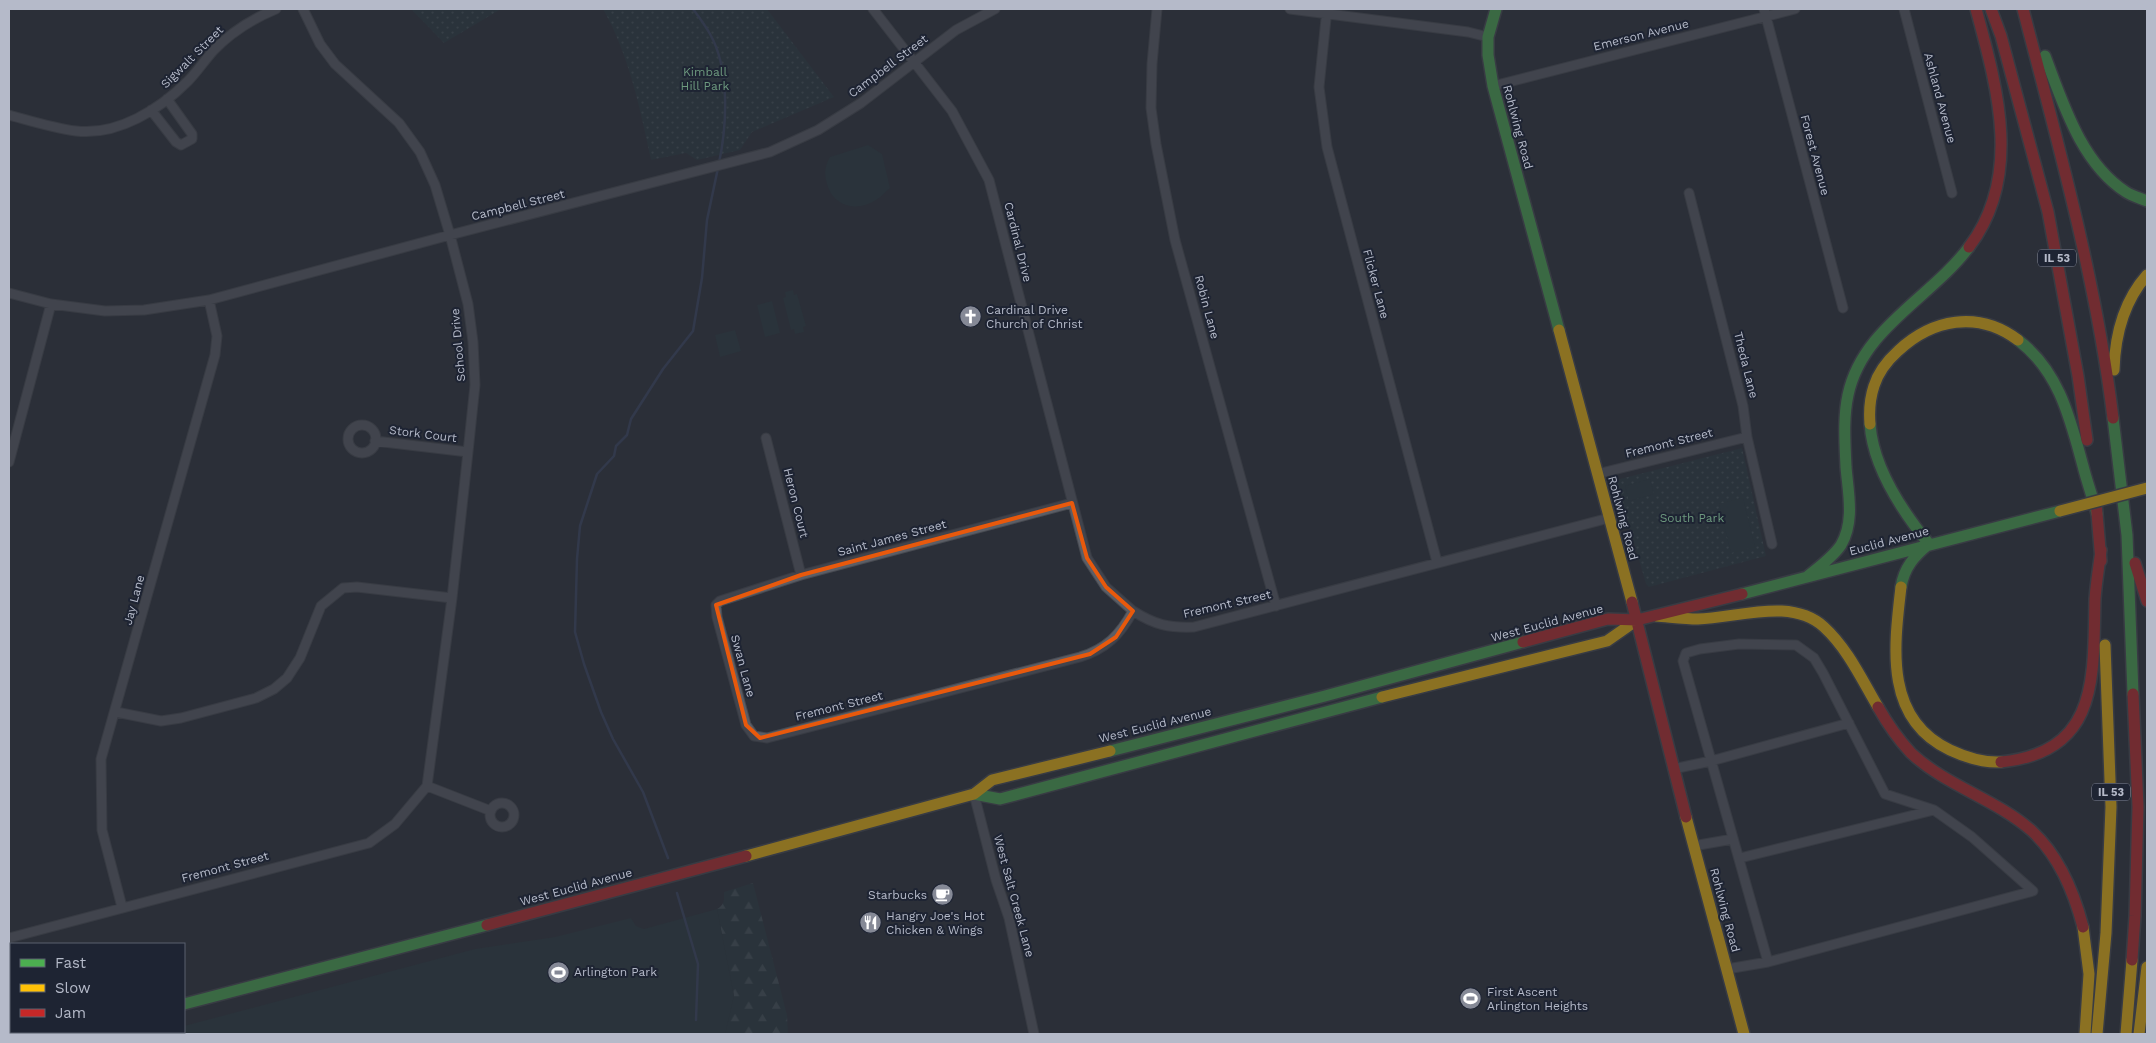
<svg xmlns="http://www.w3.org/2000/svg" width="2156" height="1043" font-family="'Work Sans',sans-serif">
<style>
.forest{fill:url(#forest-firs)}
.park{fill:url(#park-dots)}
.garden{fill:#28383e}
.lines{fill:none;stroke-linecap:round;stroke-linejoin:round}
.stream{stroke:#3a4562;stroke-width:2.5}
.street-casing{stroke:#474a51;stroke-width:11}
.fast-casing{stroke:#474a51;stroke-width:14}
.slow-casing{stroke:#474a51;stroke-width:14}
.jam-casing{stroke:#474a51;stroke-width:14}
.street{stroke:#5b5e66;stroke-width:9}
.fast{stroke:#4caf50;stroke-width:11}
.slow{stroke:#ffc107;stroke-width:11}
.jam{stroke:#c62828;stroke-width:11}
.slow-bridge-casing{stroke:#474a51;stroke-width:14;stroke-linecap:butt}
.slow-bridge{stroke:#ffc107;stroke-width:11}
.marked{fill:none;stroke:#e8590c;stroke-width:4;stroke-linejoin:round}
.labels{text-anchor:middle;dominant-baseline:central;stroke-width:4;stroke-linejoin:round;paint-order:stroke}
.shield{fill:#1e2433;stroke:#888d9c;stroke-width:1}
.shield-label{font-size:11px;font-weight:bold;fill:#b5bac9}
.street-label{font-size:12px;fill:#b5bac9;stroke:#1e2433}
.park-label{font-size:12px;fill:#6d997e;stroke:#1e2433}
.poi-label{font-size:12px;fill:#b5bac9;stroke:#1e2433;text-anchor:start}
</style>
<defs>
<pattern id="forest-firs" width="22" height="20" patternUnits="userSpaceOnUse" patternTransform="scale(1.25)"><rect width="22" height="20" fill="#28383e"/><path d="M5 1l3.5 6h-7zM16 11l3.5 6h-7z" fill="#455359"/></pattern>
<pattern id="park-dots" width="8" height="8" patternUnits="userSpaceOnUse" patternTransform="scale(1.25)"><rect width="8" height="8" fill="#28383e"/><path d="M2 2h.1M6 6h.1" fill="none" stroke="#455359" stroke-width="1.8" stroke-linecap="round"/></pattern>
</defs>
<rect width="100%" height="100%" fill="#2b2f38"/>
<path class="forest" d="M753 883 787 1015 788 1034H725L734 996 717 909C725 905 724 899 724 892Z"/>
<path class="park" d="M411 9H501L444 43Z
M603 9H767L834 97 752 132 740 150 697 160 686 153 651 160C640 108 629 55 603 9Z
M1742 448 1766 556 1649 587 1646 584 1616 480Z"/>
<path class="garden" d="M868 145 882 154 890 188C885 192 881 197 876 200 858 212 835 207 828 187 824 176 824 167 830 157Z
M793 290 794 295 797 294 806 326 803 327 804 332 795 334 794 329 791 330 783 298 786 297 785 292Z
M772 301 780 333 765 337 757 305Z
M735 330 741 351 720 357 715 335Z
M1650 479 1654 494 1629 501 1625 486Z
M1743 498 1755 547 1731 553 1719 504Z
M717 909 734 996 725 1034H151L161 1032H184V1026L475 949 555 937 631 918 636 926 644 929Z"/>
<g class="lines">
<path class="stream" d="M693 9C699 17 705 25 710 34 730 69 727 125 719 163
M668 858 643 792 613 739 601 712 584 664 575 632 577 559 580 526 597 474 614 456 616 446 627 435 631 419 663 369 693 331 702 278 707 220 718 168
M677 893 698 964 696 1020"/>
<defs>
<path id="street" d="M873 9 952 111 989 180 1087 558 1106 587 1133 611
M1157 9 1152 64 1151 108 1156 144 1175 240 1276 606
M1290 9 1468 32 1488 37
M1327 9 1319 87 1327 147 1437 562
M1764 9 1843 308
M1904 9 1952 193
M1493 86 1795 9
M151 110 176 142 181 145 192 139V134L167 99
M9 115C31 121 53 128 76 131 118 136 160 109 188 81 197 72 204 61 213 51 231 32 252 19 276 9
M1689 193 1743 406 1747 437 1772 544
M9 293 51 304 105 311 144 310 209 300 450 235 770 152 818 130 861 103 956 30 995 9
M348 439a14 14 0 1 1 28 0a14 14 0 1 1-28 0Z
M766 438 801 575
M375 441 468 452
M9 462 51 304
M1597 474 1747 437
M1072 503 801 575 720 601 716 605 717 617 746 725 754 736 767 738 1080 657C1106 649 1120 635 1133 611 1155 625 1169 628 1194 627L1609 518
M116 712 161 721 181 718 256 698 274 689 287 678 300 658 321 606 343 588 357 587 452 598
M1673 769 1711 761 1849 723
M427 786 491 811
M974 794 996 880 1009 918 1034 1034
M490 815a12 12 0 1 1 24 0a12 12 0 1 1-24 0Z
M1693 846 1733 839
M1740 858 1934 810 1972 837 2033 891
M122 907 102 830 101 759 215 355 217 336 209 300
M9 938 369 843 395 824 427 786 452 598 468 452 475 385 473 342 468 304 450 235 435 185 420 152 399 123 335 64 320 44 303 9
M1768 962 1683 661 1686 653 1700 649 1739 644 1796 645 1814 658 1823 673 1885 794 1934 810
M1727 969 1768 962 2033 891"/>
<path id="fast" d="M1496 9 1488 37V55L1493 86 1559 330
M2045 56C2063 103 2081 163 2126 192 2132 196 2140 198 2147 201
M2018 340C2059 371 2070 418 2083 466 2087 482 2093 498 2097 514
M2113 418 2127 535 2133 694
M1870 424C1873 468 1902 511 1929 544 1914 556 1904 568 1901 587
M1808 576C1819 567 1833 557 1841 545 1855 521 1848 492 1846 467 1845 443 1843 418 1848 395 1862 328 1931 298 1969 247
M1742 594 2060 511
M1110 751 1325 696 1523 642
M974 794 1000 799 1382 697
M184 1004 487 925
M69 1034 79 1032"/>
<path id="slow" d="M1559 330 1632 602
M2114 370C2115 335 2123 302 2147 275
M1870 424C1869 412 1870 398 1874 386 1878 373 1888 360 1898 351 1932 319 1978 310 2018 340
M1901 587C1894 647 1884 719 1950 750 1965 757 1983 763 2001 762
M1656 616C1670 617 1684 619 1698 619 1738 618 1791 597 1824 627 1848 649 1862 680 1878 707
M1382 697 1607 641 1637 620
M1686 817 1744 1034
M746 856 974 794 992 780 1110 751
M2083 927 2089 974 2085 1034
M2097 1034 2106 933 2111 807 2105 645
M2126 1034 2132 960
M2139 1034 2147 967"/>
<path id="jam" d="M1991 9 2001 36 2048 212 2078 376 2087 440
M2023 9C2058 144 2096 279 2113 418
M1969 247C2023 176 1997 87 1976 9
M2096 502 2101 561
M2135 563 2147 601
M1632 602 1686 817
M1523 642 1608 619 1637 620 1742 594
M1878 707C1887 723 1898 739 1911 753 1946 786 1996 799 2032 831 2060 857 2074 892 2083 927
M2001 762C2100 752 2093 676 2095 599 2096 583 2099 566 2101 550
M487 925 746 856
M2132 960 2135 916 2138 807 2133 694"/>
</defs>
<use href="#street" class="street-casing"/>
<use href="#fast" class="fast-casing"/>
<use href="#slow" class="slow-casing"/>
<use href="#jam" class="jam-casing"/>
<use href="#street" class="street"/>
<use href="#fast" class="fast"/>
<use href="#slow" class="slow"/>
<use href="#jam" class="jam"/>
<defs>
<path id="slow-bridge" d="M2060 511 2147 488"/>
</defs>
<use href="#slow-bridge" class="slow-bridge-casing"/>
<use href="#slow-bridge" class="slow-bridge"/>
</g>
<path d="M0 0H2156V1043H0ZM1072 503 1087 558 1106 587 1133 611 1116 637 1090 654 760 738 746 725 716 605 801 575Z" fill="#2b2f38" fill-opacity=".55" fill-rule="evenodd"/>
<path class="marked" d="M1072 503 1087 558 1106 587 1133 611 1116 637 1090 654 760 738 746 725 716 605 801 575Z"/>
<defs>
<symbol id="church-disc" viewBox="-11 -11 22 22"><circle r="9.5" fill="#858996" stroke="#1e2433"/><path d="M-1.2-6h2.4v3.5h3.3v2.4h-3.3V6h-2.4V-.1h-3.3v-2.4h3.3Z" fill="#fff"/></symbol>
<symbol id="cafe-disc" viewBox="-11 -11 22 22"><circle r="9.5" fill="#858996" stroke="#1e2433"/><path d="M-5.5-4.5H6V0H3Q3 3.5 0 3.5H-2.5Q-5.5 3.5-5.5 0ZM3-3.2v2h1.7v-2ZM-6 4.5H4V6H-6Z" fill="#fff"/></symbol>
<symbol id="restaurant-disc" viewBox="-11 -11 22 22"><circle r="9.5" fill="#858996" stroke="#1e2433"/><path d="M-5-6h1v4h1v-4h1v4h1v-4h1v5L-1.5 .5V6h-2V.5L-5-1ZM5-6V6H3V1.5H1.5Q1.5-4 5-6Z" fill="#fff"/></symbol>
<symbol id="stadium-disc" viewBox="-11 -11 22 22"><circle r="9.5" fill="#858996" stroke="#1e2433"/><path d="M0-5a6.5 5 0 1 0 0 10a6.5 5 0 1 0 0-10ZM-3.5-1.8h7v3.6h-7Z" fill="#fff"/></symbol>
</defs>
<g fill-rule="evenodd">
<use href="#church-disc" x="958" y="304" width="25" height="25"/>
<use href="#cafe-disc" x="930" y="882" width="25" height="25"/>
<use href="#restaurant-disc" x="858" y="910" width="25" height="25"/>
<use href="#stadium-disc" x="546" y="960" width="25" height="25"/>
<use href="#stadium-disc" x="1458" y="986" width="25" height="25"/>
</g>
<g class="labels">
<g class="shield">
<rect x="2038" y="249.5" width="38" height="17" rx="4"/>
<rect x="2092" y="783.5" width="38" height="17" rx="4"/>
</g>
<g class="shield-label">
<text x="2057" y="258">IL 53</text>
<text x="2111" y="792">IL 53</text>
</g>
<g class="street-label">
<text transform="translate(1641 35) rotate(-14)">Emerson Avenue</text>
<text transform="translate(192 57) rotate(-45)">Sigwalt Street</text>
<text transform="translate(888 66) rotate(-37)">Campbell Street</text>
<text transform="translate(1940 98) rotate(75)">Ashland Avenue</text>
<text transform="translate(1518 127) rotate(75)">Rohlwing Road</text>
<text transform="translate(1815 155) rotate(75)">Forest Avenue</text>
<text transform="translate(518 205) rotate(-14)">Campbell Street</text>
<text transform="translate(1018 242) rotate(76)">Cardinal Drive</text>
<text transform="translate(1376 284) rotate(75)">Flicker Lane</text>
<text transform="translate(1207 307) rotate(75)">Robin Lane</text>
<text transform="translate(458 345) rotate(-95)">School Drive</text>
<text transform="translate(1746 365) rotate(76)">Theda Lane</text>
<text transform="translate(423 434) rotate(7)">Stork Court</text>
<text transform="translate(1669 443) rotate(-14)">Fremont Street</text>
<text transform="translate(796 503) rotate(76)">Heron Court</text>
<text transform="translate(1623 518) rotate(75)">Rohlwing Road</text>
<text transform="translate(892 538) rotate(-15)">Saint James Street</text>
<text transform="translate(1889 541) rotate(-15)">Euclid Avenue</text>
<text transform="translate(134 600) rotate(-75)">Jay Lane</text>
<text transform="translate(1227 604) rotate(-13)">Fremont Street</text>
<text transform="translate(1547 623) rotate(-15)">West Euclid Avenue</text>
<text transform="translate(743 666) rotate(75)">Swan Lane</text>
<text transform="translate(839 706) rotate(-14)">Fremont Street</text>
<text transform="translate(1155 725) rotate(-14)">West Euclid Avenue</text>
<text transform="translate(225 867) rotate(-15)">Fremont Street</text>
<text transform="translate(576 887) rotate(-15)">West Euclid Avenue</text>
<text transform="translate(1014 896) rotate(75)">West Salt Creek Lane</text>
<text transform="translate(1725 910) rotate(75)">Rohlwing Road</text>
</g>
<g class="park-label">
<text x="705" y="72">Kimball<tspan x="705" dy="14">Hill Park</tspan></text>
<text x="1692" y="518">South Park</text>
</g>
<g class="poi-label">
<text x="986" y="310">Cardinal Drive<tspan x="986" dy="14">Church of Christ</tspan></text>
<text x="927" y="895" text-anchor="end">Starbucks</text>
<text x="886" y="916">Hangry Joe's Hot<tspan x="886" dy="14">Chicken &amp; Wings</tspan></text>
<text x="574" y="972">Arlington Park</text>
<text x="1487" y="992">First Ascent<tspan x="1487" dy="14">Arlington Heights</tspan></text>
</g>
</g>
<rect width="2156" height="1043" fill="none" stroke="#b5bac9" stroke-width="20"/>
<rect x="10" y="943" width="175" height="90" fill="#1e2433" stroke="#5a606f"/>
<rect x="20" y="959" width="25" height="8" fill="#4caf50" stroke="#5a606f"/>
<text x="55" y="968" font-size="15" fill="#b5bac9">Fast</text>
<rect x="20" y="984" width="25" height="8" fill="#ffc107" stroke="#5a606f"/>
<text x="55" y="993" font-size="15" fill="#b5bac9">Slow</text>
<rect x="20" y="1009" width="25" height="8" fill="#c62828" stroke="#5a606f"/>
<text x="55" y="1018" font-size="15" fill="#b5bac9">Jam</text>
</svg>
